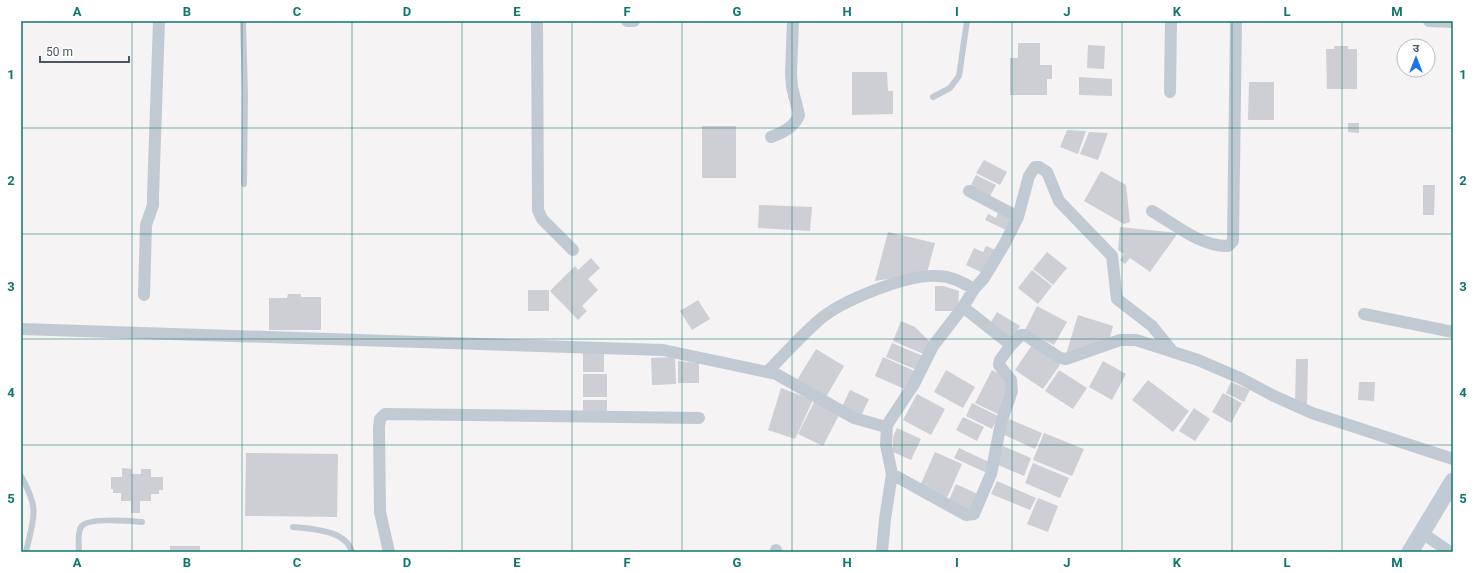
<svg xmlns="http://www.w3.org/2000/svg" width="1474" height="573" font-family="Roboto,'Noto Sans Devanagari',sans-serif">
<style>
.building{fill:#cdcfd5}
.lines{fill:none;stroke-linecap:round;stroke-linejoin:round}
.lane{stroke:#c1cad2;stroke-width:6}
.street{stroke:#c1cad2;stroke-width:12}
.secondary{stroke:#c1cbd6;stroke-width:17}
.grid{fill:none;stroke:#0f766e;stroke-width:1;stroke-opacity:0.55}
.neatline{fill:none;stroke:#0f766e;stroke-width:1.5}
.grid-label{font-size:13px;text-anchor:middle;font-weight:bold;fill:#0f766e}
</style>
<rect width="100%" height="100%" fill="#f5f3f3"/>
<path class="building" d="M1018 43H1040V65H1052V79H1047V95H1010V58H1018Z
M1088 45 1105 46 1104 69 1087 68Z
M1334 46H1348V49H1357V89H1327L1326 49H1334Z
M852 72H887L888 91H893V114L852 115Z
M1079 77 1112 79V96L1079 95Z
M1249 82H1274V120H1248Z
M1348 123H1359V133L1348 132Z
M702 126H736V178H702Z
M1067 130 1086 131 1078 154 1060 147Z
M1089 132 1108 133 1098 160 1080 154Z
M984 160 1007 172 1000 185 976 173Z
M1101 171 1126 185 1130 222 1124 224 1084 201Z
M976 175 996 185 989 198 969 189Z
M1423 185H1435L1434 215H1423Z
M759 205 812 207 810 231 758 228Z
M999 210 1015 217 1008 231 985 220 988 214 996 218Z
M1120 227 1178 233 1150 272 1130 258 1125 264 1120 260 1124 254 1118 250Z
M888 232 935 243 927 273 875 281Z
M986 246 996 250 985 274 966 265 974 248 983 252Z
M1047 252 1067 268 1053 285 1033 269Z
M591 258 600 268 588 279 598 290 582 306 587 311 578 320 550 291 575 266 578 270Z
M1032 270 1052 286 1038 304 1018 288Z
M935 286H943L959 291 958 311H935Z
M528 290H549V311H528Z
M288 294H301V297H321V330H269V298H287Z
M698 300 710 319 692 330 680 311Z
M1037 306 1067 322 1054 345 1025 330Z
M997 312 1020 326 1012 339 989 325Z
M1078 315 1113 326 1109 341 1066 354Z
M901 321 915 327 931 343 926 355 893 341Z
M892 343 923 356 917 370 886 357Z
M1032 345 1060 365 1043 389 1015 370Z
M583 349H604V372H583Z
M816 349 844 366 826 397 797 380Z
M675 357 676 384 652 385 651 358Z
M883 357 917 372 909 391 875 376Z
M1296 359H1308L1307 405 1295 404Z
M678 361 699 363V383H678Z
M1103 361 1126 374 1112 400 1089 387Z
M946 370 975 387 963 408 934 392Z
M992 370 1008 378 1012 391 1000 415 975 403Z
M1059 370 1087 388 1073 409 1045 391Z
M583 374H607V397H583Z
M1148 380 1189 411 1173 432 1132 400Z
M1231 382 1250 390 1244 402 1226 393Z
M1359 382H1375L1374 401 1358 400Z
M781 388 813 400 795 439 768 430Z
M850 390 869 399 860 418 841 409Z
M1223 393 1242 403 1231 423 1212 412Z
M917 394 945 409 931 435 903 420Z
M583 400H607V414H583Z
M814 402 839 415 823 446 798 434Z
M972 403 998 416 992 429 966 416Z
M1194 408 1210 419 1195 441 1179 431Z
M963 417 984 427 977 441 956 430Z
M1009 419 1042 433 1035 449 1002 434Z
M897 428 921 439 911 460 893 452V437Z
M1044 433 1084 449 1072 476 1033 460Z
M1003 446 1031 458 1024 476 996 464Z
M959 448 991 463 987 473 954 458Z
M935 452 962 464 947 498 920 486Z
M246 453 338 454 337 517 245 516Z
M1033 463 1069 478 1060 498 1025 483Z
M122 468 132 469V474H141V469H151V477H163V490H159V494H151V501H140V513H131V501H121V493H113V489H111V477H122Z
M997 481 1036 498 1030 510 991 494Z
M956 484 980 495 973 513 948 502Z
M1038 498 1058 506 1048 532 1027 524Z
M170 546H200V552H170Z"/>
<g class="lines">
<path class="lane" d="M243 21 245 94 244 184
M933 97 950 88 959 76 967 21
M21 476C40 510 34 516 26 552
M293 527C312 529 346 530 352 552
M79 552C79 545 77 534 81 527 87 517 130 521 142 522"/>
<path class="street" d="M537 21 538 210 542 219 573 250
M627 21H634
M1429 21 1453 22
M1170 92 1171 21
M771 137C782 133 795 127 799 115L792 87 791 74 793 21
M969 191 1018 217
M1152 211C1174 224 1201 247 1228 246L1233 241 1236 21
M144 295 146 225 153 205V196L159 21
M963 307 1011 345 1021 335H1025L1060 358 1066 359 1120 340H1136L1198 360 1240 378 1274 396 1312 413 1453 459
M1364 314 1453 332
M21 329 663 350 776 374 854 418 886 427
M768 371C784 355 800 337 818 321 840 301 907 274 937 276 951 276 962 282 974 289
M892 474 966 515 974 514 991 474 1001 423 1012 391 1011 380 999 365 1000 360 1011 345
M1422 533 1450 552
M389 552 380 512 379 428 380 419 385 414 699 418
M776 552V550
M882 552 885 519 892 474 886 445 887 425 914 384 933 346 963 307 974 289 984 278 1005 243 1018 217 1029 176 1035 167H1039L1047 172 1059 201 1112 256 1117 299 1152 326 1173 352"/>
<path class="secondary" d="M1410 552 1453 481"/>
</g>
<path class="grid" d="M132 21V552M242 21V552M352 21V552M462 21V552M572 21V552M682 21V552M792 21V552M902 21V552M1012 21V552M1122 21V552M1232 21V552M1342 21V552M21 128H1453M21 234H1453M21 339H1453M21 445H1453"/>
<rect width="1474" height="573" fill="none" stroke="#ffffff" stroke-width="44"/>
<g transform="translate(1416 58)"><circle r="19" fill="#ffffff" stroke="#b7bbc0"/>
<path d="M0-3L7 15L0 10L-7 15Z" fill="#1a73e8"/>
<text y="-6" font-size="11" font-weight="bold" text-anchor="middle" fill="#4a5661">उ</text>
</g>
<path d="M40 56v6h89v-6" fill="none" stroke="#4a5661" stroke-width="2"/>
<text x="46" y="56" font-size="12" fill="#4a5661" stroke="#ffffff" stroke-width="3" paint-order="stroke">50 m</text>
<rect x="22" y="22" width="1430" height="529" class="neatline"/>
<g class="grid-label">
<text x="77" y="16">A</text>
<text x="187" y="16">B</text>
<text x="297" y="16">C</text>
<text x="407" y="16">D</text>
<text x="517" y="16">E</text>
<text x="627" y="16">F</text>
<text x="737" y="16">G</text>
<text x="847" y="16">H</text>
<text x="957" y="16">I</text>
<text x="1067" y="16">J</text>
<text x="1177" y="16">K</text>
<text x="1287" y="16">L</text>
<text x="1397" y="16">M</text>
<text x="11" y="79">1</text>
<text x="1463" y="79">1</text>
<text x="11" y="185">2</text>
<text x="1463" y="185">2</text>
<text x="11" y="291">3</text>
<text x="1463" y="291">3</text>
<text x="11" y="397">4</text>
<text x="1463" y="397">4</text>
<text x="11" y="503">5</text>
<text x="1463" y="503">5</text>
<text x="77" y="567">A</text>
<text x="187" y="567">B</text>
<text x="297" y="567">C</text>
<text x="407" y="567">D</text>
<text x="517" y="567">E</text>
<text x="627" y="567">F</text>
<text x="737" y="567">G</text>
<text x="847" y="567">H</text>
<text x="957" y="567">I</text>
<text x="1067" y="567">J</text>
<text x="1177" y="567">K</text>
<text x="1287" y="567">L</text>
<text x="1397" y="567">M</text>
</g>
</svg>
